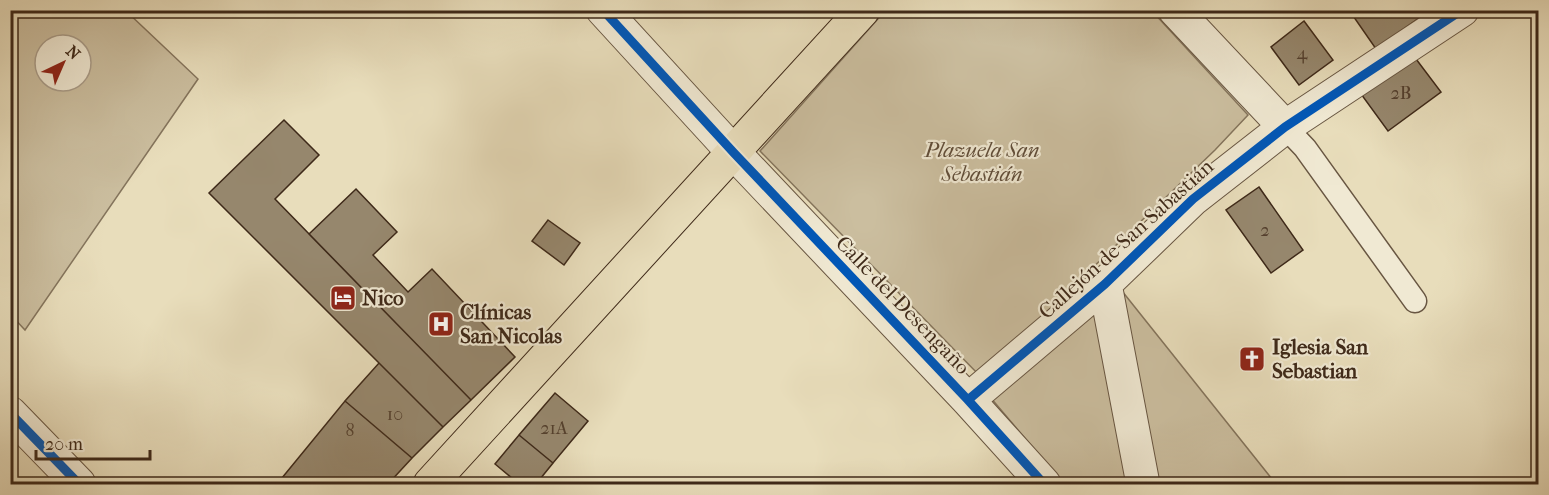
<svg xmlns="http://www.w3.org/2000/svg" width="1549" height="495" font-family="'IM FELL French Canon',serif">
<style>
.green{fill:#cbbe9f;stroke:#84745c;stroke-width:1.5;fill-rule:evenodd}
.building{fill:#96876d;stroke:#3e2919;stroke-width:1.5}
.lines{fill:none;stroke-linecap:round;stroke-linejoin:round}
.service-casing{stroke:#685642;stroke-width:25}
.minor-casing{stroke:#685642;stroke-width:35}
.primary-casing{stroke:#3e2919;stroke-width:35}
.service{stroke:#f0e9d3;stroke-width:22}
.minor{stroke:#f0e9d3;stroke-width:33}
.primary{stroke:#e8ddbb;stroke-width:33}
.cycleway-casing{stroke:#f0e9d3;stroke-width:13}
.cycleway{stroke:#0057b8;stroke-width:9}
.labels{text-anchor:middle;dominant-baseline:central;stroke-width:4.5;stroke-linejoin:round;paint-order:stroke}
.number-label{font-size:18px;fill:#54402e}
.park-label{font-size:21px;font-style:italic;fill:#614e3a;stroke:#f0e9d3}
.street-label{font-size:21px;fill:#3e2919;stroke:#f0e9d3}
.poi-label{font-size:21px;font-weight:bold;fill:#3e2919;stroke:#f0e9d3;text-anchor:start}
</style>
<rect width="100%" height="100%" fill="#e8ddbb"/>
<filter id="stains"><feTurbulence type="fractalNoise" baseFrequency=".00333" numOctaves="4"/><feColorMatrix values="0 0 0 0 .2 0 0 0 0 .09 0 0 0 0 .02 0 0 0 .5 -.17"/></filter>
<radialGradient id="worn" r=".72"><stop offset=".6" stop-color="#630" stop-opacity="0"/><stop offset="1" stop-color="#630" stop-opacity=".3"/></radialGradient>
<path class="green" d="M10 11H126L198 79 25 330 10 314ZM45 45H81V81H45Z
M885 11H1152L1248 115 1215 150 980 376 760 151Z
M1122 291 1276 484H1154Z
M1095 305 1130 484H1064L990 397Z"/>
<path class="building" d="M1349 10H1430L1376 49Z
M1304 21 1333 60 1299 85 1271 47Z
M1413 55 1441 92 1388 131 1361 94Z
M284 120 319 155 275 199 471 400 443 427 209 193Z
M1259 187 1303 250 1271 273 1226 210Z
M356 189 397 232 373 255 408 292 432 269 515 357 471 400 309 234Z
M548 220 580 243 564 265 532 241Z
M379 363 443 427 412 458 345 401Z
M555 393 588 421 553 463 519 435Z
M345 401 412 458 388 484H277Z
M519 435 553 463 536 484H519L495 464Z"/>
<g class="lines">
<defs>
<path id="service" d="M1285 127 1305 148 1415 301"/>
<path id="minor" d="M603 10 734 153 968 400 1044 484
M1175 10 1285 127
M1105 284 1143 484
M968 400 1105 284 1193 199 1285 127 1462 10
M10 413 79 484"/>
<path id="primary" d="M430 484 863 10"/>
</defs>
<use href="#service" class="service-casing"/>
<use href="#minor" class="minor-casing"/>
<use href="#primary" class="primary-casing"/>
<use href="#service" class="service"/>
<use href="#minor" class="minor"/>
<use href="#primary" class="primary"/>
<defs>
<path id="cycleway" d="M603 10 734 153 968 400 1044 484
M968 400 1105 284 1193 199 1285 127 1462 10
M10 413 79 484"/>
</defs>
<use href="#cycleway" class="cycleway-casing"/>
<use href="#cycleway" class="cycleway"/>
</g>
<defs>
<symbol id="hotel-square" viewBox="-11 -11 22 22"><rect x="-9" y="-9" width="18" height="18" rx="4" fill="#8f2418" stroke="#f0e9d3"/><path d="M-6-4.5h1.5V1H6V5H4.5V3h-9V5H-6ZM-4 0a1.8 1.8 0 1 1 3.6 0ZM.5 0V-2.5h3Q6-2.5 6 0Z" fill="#fff"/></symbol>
<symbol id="hospital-square" viewBox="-11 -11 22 22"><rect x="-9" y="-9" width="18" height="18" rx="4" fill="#8f2418" stroke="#f0e9d3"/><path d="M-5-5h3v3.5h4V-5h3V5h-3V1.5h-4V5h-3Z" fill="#fff"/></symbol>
<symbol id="church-square" viewBox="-11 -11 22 22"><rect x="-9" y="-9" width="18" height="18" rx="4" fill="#8f2418" stroke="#f0e9d3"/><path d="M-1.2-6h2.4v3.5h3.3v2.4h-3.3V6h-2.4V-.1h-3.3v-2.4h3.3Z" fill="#fff"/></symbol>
</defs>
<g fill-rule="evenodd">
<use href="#hotel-square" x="328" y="283" width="30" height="30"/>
<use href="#hospital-square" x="426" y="309" width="30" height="30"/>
<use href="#church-square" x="1237" y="344" width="30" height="30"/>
</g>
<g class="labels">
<g class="number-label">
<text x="1302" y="53">4</text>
<text x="1401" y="93">2B</text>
<text x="1265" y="230">2</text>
<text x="395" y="414">10</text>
<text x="554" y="428">21A</text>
<text x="350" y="430">8</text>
</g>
<g class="park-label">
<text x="982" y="150">Plazuela San<tspan x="982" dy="24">Sebastián</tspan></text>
</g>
<g class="street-label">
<text transform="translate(1126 239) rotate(-42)">Callejón de San Sabastián</text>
<text transform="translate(903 305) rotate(46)">Calle del Desengaño</text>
</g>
<g class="poi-label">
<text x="362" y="298">Nico</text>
<text x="460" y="312">Clínicas<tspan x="460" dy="24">San Nicolas</tspan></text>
<text x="1272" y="347">Iglesia San<tspan x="1272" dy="24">Sebastian</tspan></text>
</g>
</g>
<rect width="1549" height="495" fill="none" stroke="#e8ddbb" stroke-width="36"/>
<rect x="12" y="12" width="1525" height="471" fill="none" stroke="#3e2919" stroke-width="3"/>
<rect x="18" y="18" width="1513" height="459" fill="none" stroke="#3e2919" stroke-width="1.5"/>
<g transform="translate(63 63) rotate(44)"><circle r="28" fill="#f0e9d3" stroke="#a99c89" stroke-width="1.5"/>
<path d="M0-4.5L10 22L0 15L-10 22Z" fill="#8f2418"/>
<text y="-9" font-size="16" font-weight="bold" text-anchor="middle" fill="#3e2919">N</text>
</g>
<path d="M36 450v9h114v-9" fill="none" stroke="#3e2919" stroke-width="3"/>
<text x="45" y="450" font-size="18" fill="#3e2919" stroke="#f0e9d3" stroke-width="4.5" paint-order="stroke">20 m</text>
<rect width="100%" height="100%" filter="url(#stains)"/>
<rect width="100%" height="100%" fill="url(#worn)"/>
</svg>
